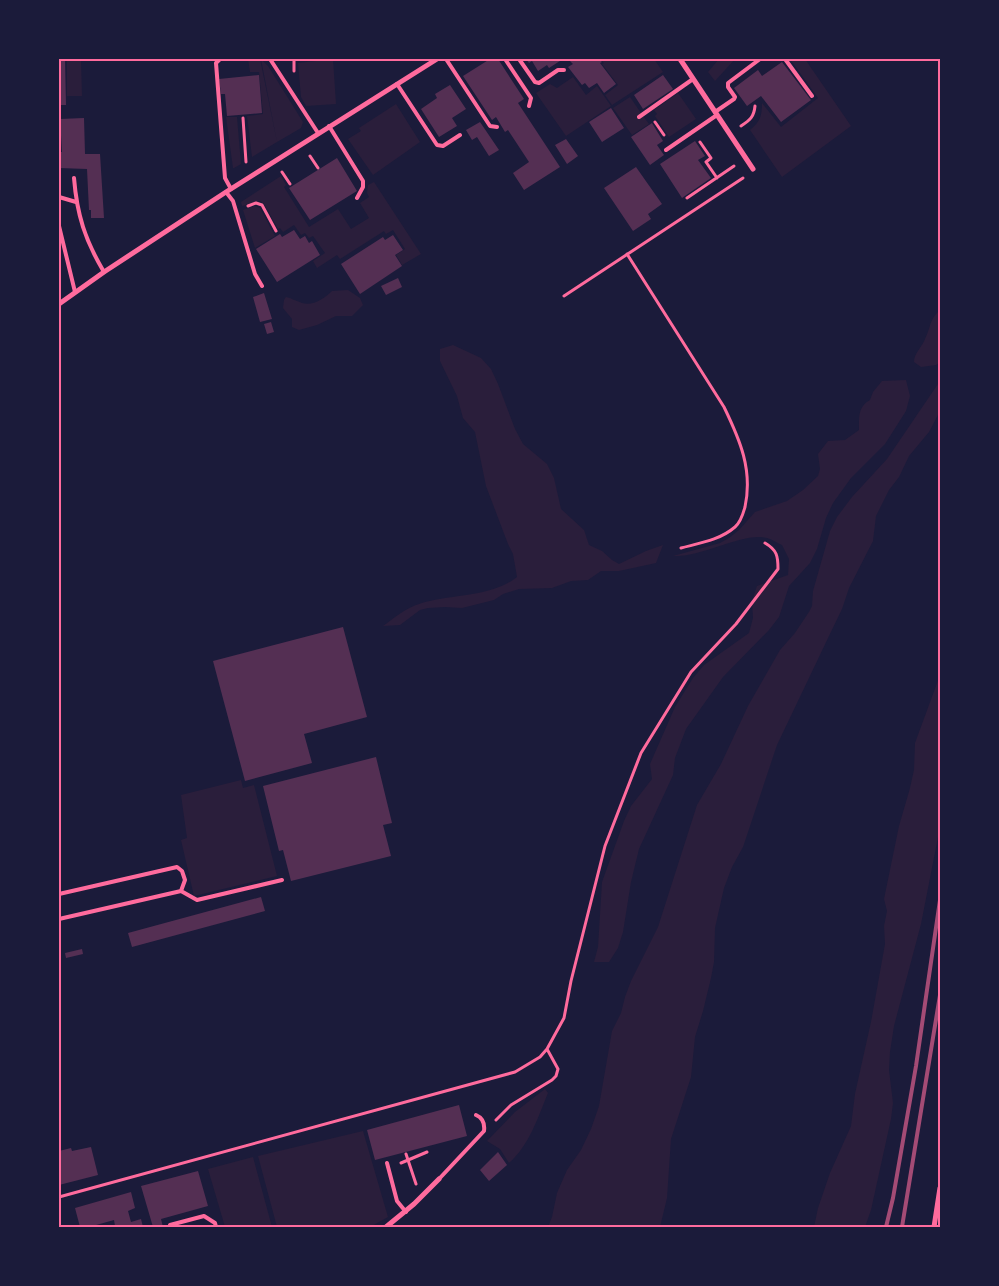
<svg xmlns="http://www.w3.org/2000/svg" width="999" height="1286" font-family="'IBM Plex Serif',serif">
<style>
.green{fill:#2a1e3b}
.building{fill:#542f53}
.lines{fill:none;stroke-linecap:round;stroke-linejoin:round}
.path{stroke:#ff6b9d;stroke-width:3}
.service{stroke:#ff6b9d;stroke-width:4}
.minor{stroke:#ff6b9d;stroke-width:5}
.rail{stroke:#a44b75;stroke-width:4}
.neatline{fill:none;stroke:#ff6b9d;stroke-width:2}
</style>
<rect width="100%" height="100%" fill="#1b1b3a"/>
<path class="green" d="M67 59H81L82 96H67Z
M248 59H260L277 142 252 157 247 116 263 114 259 72H250Z
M261 59 268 66 303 122 301 128 277 142Z
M324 59H333L336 104 306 106 301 97 298 63 324 60Z
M600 59H654L663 72 612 105 605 95 618 85 602 64 604 63Z
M719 59H735L715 81 708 72Z
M790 59H805L851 126 782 177 750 130C760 122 762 116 762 103L781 127 818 98Z
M573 77 586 95 597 86 611 106 566 136 536 93 550 84 557 88Z
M678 93 696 119 669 137 655 116 657 114 654 110Z
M630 97 641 113 637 116 639 119 643 116 649 124 632 135 613 108Z
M396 104 420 142 373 175 348 139 361 131 359 128Z
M237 117 241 164 234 168H233L226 117Z
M281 176 286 185 284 187 309 227 338 209 351 229 369 218 360 203 369 197 367 193 368 185 374 182 421 254 402 265 396 255 405 249 393 230 386 234 384 231 340 259 337 255 317 268 313 261 325 253 313 236 309 238 305 233 301 235 294 225 283 232 280 228 278 229 264 204 260 201 242 206 241 202Z
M255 206 260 208 275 236 255 248 243 210Z
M348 290 360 298 363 305 352 316H336L317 325 299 330 292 327V319L283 308 284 300 286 297C291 298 296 301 302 303 313 306 324 299 332 291Z
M940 310V362L936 365 921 367 914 362C914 353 922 347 925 339 931 327 929 320 940 310Z
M453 345 481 358 491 369 498 384 515 429 523 444 547 464 554 478 561 509 584 530 589 545 602 551 612 560 619 564 646 551 663 545 656 563 619 571H601L588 580 571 581 552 588 519 589 503 594 494 600 462 608 445 607 428 608 420 610 400 625 383 626C394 618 406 608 419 604 449 594 491 598 517 577L513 554 508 544 486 486 475 432 463 418 457 396 440 361V349Z
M906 380 910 396 906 411 885 444 851 478 833 503 826 518 817 549 810 563 789 586 779 617 769 630 723 677 686 729 675 758 673 775 639 849 631 882 623 932 618 948 609 962H594L598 947 602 882 624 821 631 806 652 779 650 764 675 707 693 678 704 665 749 633 753 618 752 601 757 586 788 575 789 559 782 545C777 543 772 539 767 538 742 532 702 558 673 556L720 543 729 538 739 530 755 512 787 501 803 490 818 476 820 469 818 454 828 441 845 440 859 430C859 416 858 407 870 400L873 392 882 381Z
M940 381V411L929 432 909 456 899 477 889 490 876 516 873 541 849 588 842 609 829 636 777 745 743 847 732 867 724 888 715 928 714 962 711 978 703 1011 695 1037 691 1077 671 1139 667 1198 660 1227H548L552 1217 557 1193 567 1170 581 1150 591 1129 599 1106 612 1031 621 1013 625 997 631 981 658 927 697 805 721 764 748 706 780 650 795 633 809 612 812 606 813 591 830 531 837 517 852 497 887 459Z
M940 675V827L921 924 894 1026 890 1052 889 1070 893 1103 891 1119 871 1210 865 1227H814L818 1208 830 1173 851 1126 855 1094 871 1022 885 944 884 926 887 911 884 899 899 826 910 788 914 770 915 743Z
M241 780 243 788 254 785 277 876 194 896 181 840 187 838 181 795Z
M545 1089 548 1093C538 1117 529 1146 509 1163L500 1149 487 1141 515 1112Z
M363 1131 388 1217 370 1227H277L258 1156Z
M253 1157 272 1227H225L208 1169Z"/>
<path class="building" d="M59 59H65L66 105H59Z
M490 59H498L524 99 518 103 560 167 524 190 513 173 529 162 508 130 505 132 496 117 492 120 463 76Z
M526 59H563L549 68 547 65 538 71 532 61 529 63Z
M572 59H599L602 62 600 63 616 84 604 93 597 83 589 88 585 83 582 85 568 67 573 64 570 61Z
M782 62 811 100 781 122 761 96 747 106 734 88 758 70 762 76Z
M259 75 262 113 227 116 225 94H221L219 79Z
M663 75 673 89 643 109 634 95Z
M450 85 466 109 452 118 457 126 439 137 421 109 437 98 435 94Z
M611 108 624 128 602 142 589 122Z
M84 118 85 154H100L104 218H91V210H89L87 169 59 168V152H62L60 119Z
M480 122 499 150 489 156 477 137 472 140 466 130Z
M652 123 663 141 657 145 664 155 650 165 631 137Z
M566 139 578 156 567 164 555 145Z
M695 141 705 156 698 160 711 178 682 198 660 164Z
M337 158 357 191 310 220 289 188Z
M636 167 662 204 648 214 651 219 633 231 604 188Z
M294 230 300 239 305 236 309 243 312 241 320 255 277 282 256 249 280 234 282 237Z
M393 235 403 250 395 255 402 266 360 294 341 264 383 237 385 240Z
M398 278 402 287 386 295 381 286Z
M264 293 272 319 260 322 253 297Z
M271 322 274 332 267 334 264 324Z
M343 627 367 717 304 734 312 763 245 781 213 661Z
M376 757 392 823 383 825 391 856 291 881 283 850 279 851 263 786Z
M261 897 265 911 132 947 128 933Z
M82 949 83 954 66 958 65 953Z
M459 1105 467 1136 375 1160 367 1130Z
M91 1147 98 1175 59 1185V1151L71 1148 72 1151Z
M498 1152 507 1165 489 1181 480 1170Z
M198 1171 208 1206 161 1219 163 1227H153L141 1186Z
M131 1192 135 1208 128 1211 131 1222 141 1219 143 1227H123L122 1225 115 1226 114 1220 89 1227H80L75 1208Z"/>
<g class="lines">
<path class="path" d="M294 59V71
M243 118 246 162
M655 122 664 135
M741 126C750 120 754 117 755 106
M700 142 711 158 706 162 717 178
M310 156 318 168
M282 172 290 184
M687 198 734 166
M248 206 256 203 262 205 276 231
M627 254 724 407C740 440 753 470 745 507 743 514 741 522 735 527 720 540 700 543 681 548
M564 296 743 178
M496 1120 511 1105 552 1080 556 1076 558 1069 547 1049
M406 1154 416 1184
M401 1163 427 1152
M59 1197 515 1072 540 1057 547 1049 564 1018 571 981 605 846 641 753 691 672 736 624 778 569C778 556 777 550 765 543"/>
<path class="service" d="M220 59 216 63 225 178 231 189
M270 59 318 133
M446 59 490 126 497 127
M505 59 531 98 529 106
M519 59 535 82 539 83 558 70H564
M785 59 812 96
M397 84 437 145 443 146 460 135
M715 112 734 99 735 97 728 87V83L760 59
M639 117 693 79
M329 126 363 181V187L357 198
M666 150 717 115
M74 178C77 215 85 240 104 272
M226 192 233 201 255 274 262 286
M59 197 76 202
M59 226 75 292
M59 894 177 867 182 871 185 880 181 891
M59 919 181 891 197 900 282 880
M387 1163 397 1201 406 1212
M439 1179 484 1131C485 1123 483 1118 476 1115
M170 1225 204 1216 215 1223 216 1227"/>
<path class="minor" d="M680 59 753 169
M59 304 104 272 226 192 437 59
M386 1227 414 1204 439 1179
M934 1227 940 1188"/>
<path class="rail" d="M886 1227 893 1198 916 1066 940 900
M902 1227 940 995"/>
</g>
<rect width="999" height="1286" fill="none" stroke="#1b1b3a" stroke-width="120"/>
<rect x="60" y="60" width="879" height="1166" class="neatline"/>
</svg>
